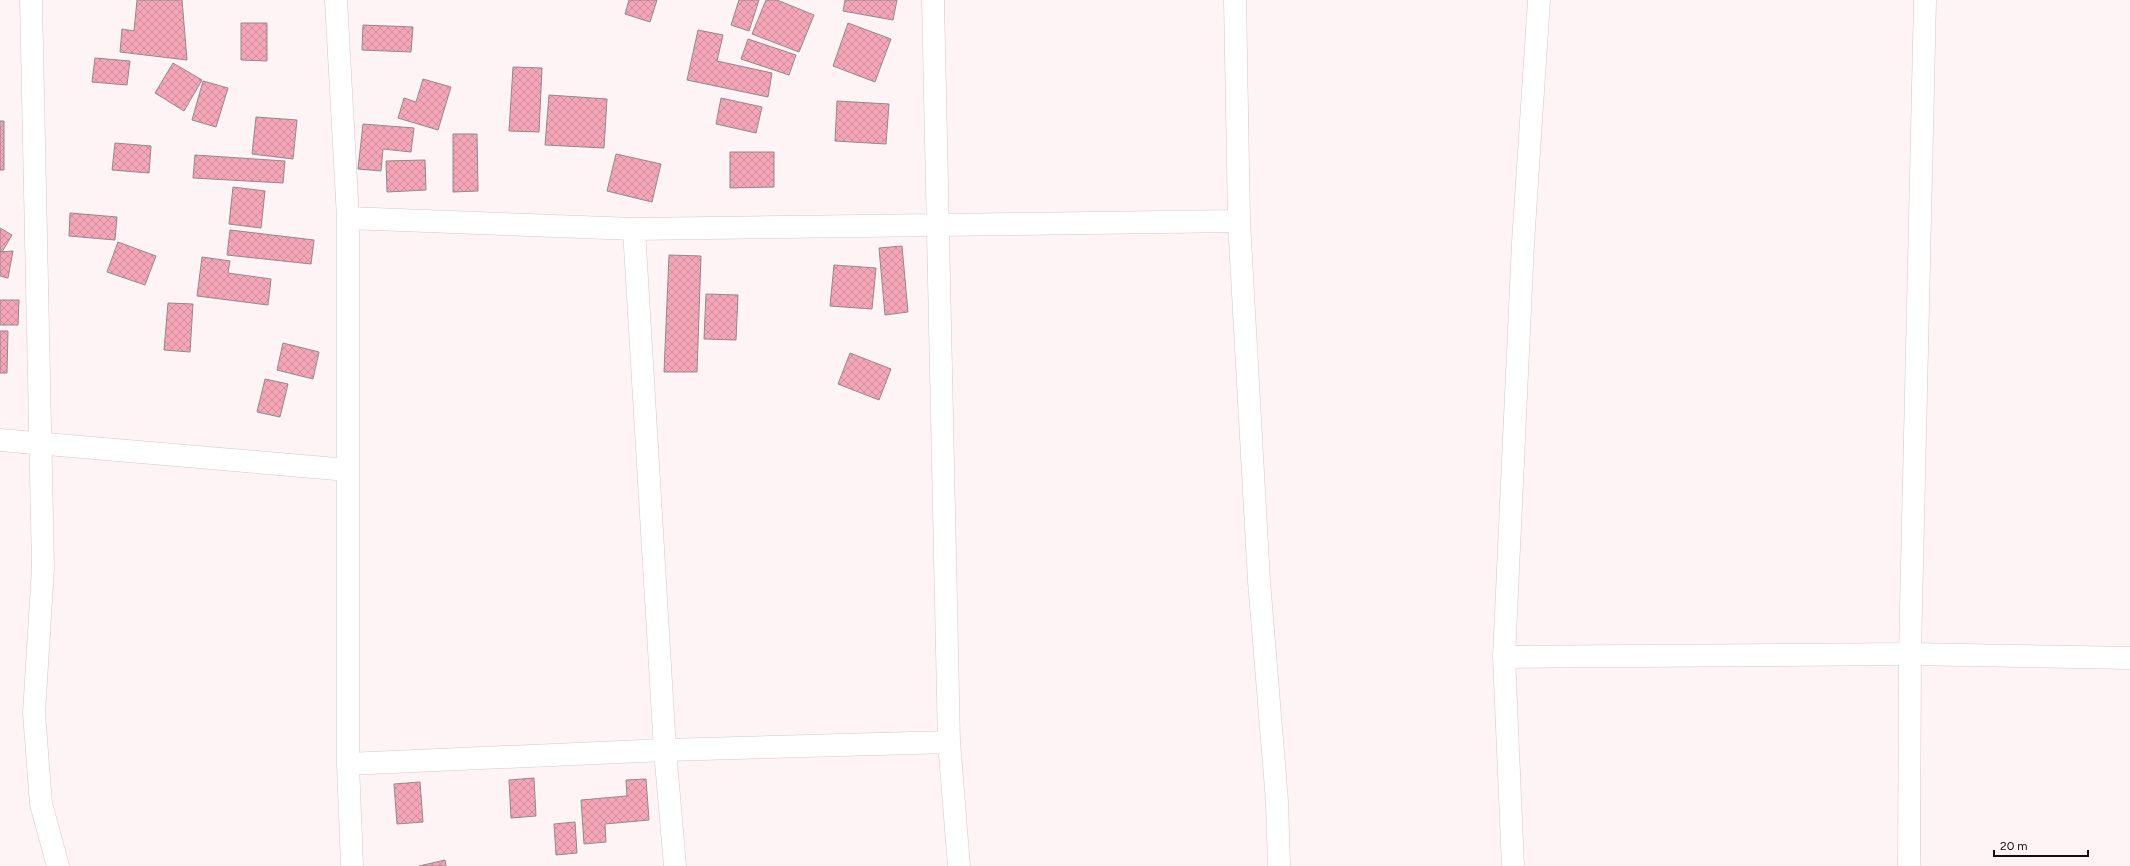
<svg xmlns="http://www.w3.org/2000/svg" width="2130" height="866" font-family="Figtree,sans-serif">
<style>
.building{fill:url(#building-cross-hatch);stroke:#92898b}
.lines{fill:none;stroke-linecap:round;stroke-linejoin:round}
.minor-casing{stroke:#d2c8ca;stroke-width:23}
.minor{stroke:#fff;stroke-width:22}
</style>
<defs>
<pattern id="building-cross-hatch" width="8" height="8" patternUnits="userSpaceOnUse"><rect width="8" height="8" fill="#f4a5b7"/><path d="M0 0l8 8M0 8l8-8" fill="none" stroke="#d08d9c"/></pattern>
</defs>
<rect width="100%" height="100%" fill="#fef3f5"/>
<path class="building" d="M137 0H182L187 60 120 52 122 29 134 31Z
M629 0H657L650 22 625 14Z
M739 0H759L749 31 731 25Z
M766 0H777L814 15 799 52 752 34Z
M845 0H897L893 20 843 11Z
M241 23H267V61L241 60Z
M848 23 891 39 875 82 833 66Z
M363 25 413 27 411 52 362 50Z
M698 30 723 35 717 61 772 73 768 97 687 80Z
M748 39 796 55 789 75 741 59Z
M95 58 130 61 127 85 92 82Z
M173 63 202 80 184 111 155 93Z
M513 67 542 68 539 132 509 131Z
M423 79 451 87 438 130 398 118 404 98 416 102Z
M203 81 228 88 216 127 192 120Z
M549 95 607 99 604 148 545 145Z
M721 98 762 107 756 133 716 124Z
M837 101 889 104 886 144 835 141Z
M256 117 297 120 293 159 252 154Z
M0 121H4V170H0Z
M363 124 414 128 411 152 383 149 381 171 358 169Z
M453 134H477L478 191 453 192Z
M115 143 151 146 149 173 112 170Z
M730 152H774V187L730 188Z
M616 154 661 164 652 202 607 191Z
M195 155 285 161 283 183 193 178Z
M425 160 426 190 387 192 386 161Z
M233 187 265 191 261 228 229 224Z
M70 213 117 217 115 240 69 236Z
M0 228 12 235 2 252 0 251Z
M230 230 314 240 311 264 227 255Z
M118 242 156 256 145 285 107 272Z
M902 246 908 312 885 315 879 248Z
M13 251 8 278 0 276V252Z
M669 255 701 256 697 372H664Z
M202 257 230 261 228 273 271 279 268 305 197 296Z
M834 265 876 268 872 309 830 306Z
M706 294 738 295 736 340 704 339Z
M0 300H19L18 325H0Z
M168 303 193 304 190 352 164 350Z
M0 331H8L7 373H0Z
M283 343 319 352 313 379 277 370Z
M850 353 891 369 879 400 838 384Z
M265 379 288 384 280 417 257 412Z
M534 778 536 816 511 818 509 780Z
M646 779 649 820 605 824 606 842 584 844 581 800 627 796 626 780Z
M420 782 423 822 397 824 394 784Z
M575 822 577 853 556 855 554 824Z
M445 860 446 866H419Z"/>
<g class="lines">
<defs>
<path id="minor" d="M31 0 43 568 34 713 41 804 58 866
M336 0 348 218V764L352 866
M933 0 949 742 959 866
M1235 0 1239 221 1259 581 1277 801 1279 866
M348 218 634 229 1239 221
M634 229 665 750 675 866
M0 440 348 470
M1504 657 1910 654 2130 658
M348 764 665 750 949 742
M1513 866 1504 657 1523 243 1539 0
M1909 866 1910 654 1925 0"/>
</defs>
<use href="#minor" class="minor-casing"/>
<use href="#minor" class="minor"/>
</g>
<path d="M1994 850v6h94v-6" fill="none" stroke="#131010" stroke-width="2"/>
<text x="2000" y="850" font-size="12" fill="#131010" stroke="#fef3f5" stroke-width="3" paint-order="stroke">20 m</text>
</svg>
